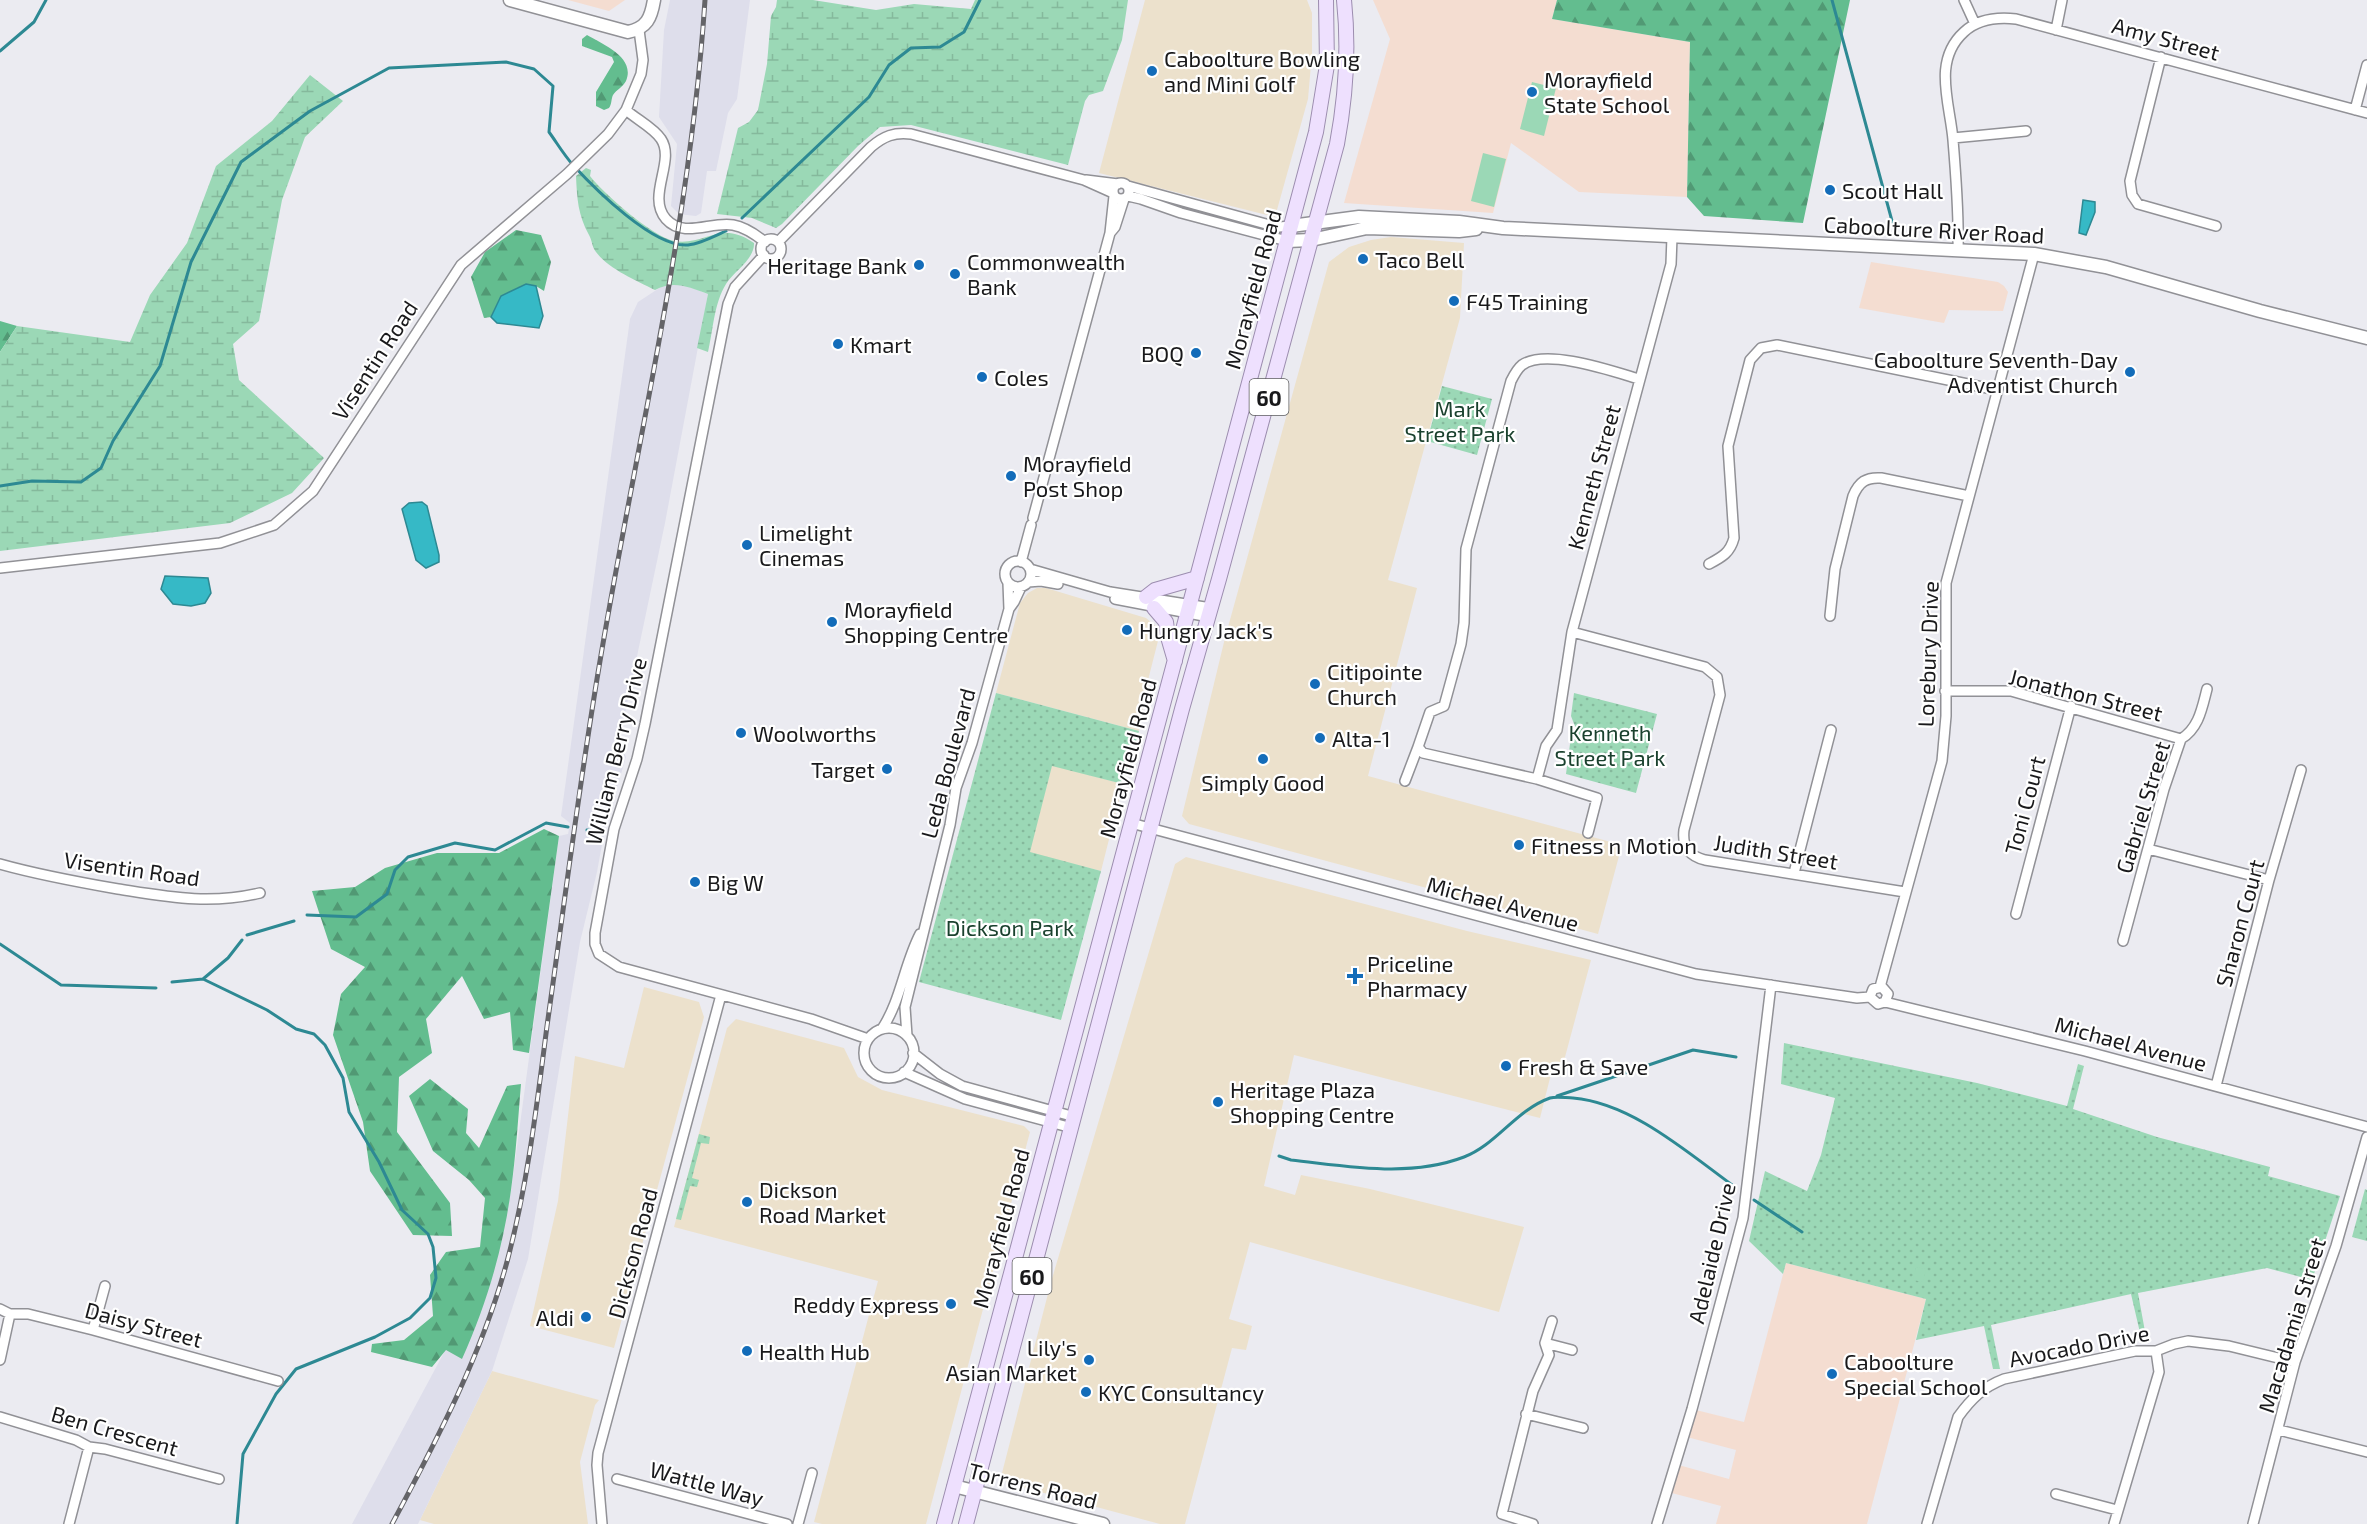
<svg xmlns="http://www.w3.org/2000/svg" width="2367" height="1524" font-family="'Exo 2',sans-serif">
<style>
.commercial{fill:#ece1cc}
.education{fill:#f4ddd1}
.built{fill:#dedeeb}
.forest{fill:url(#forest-firs)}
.wetland{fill:url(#wetland-marsh)}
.park{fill:url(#park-dots)}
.pitch{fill:#9bd8b6}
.water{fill:#36b9c6;stroke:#2d8993;stroke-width:1.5}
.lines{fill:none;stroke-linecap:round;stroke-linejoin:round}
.stream{stroke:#2d8993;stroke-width:3}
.minor-casing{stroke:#919196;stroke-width:12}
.secondary-casing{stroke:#919196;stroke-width:15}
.primary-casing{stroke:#9c8daf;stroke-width:16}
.minor{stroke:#fff;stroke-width:9}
.secondary{stroke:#fff;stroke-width:12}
.primary{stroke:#eee0fe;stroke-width:14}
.rail-casing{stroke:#646468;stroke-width:5}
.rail{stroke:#fff;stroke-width:3;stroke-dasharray:9;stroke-linecap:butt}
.poi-dot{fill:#136cb9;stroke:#fff;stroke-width:2}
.labels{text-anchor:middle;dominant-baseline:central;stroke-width:4.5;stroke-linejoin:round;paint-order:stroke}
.shield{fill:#fff;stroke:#5e5e5f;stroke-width:1.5}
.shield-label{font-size:21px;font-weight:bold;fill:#19191b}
.street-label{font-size:22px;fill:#19191b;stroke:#fff}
.poi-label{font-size:22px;fill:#19191b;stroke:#fff;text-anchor:start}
.park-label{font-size:22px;fill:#1a412e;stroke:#fff}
</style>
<defs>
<pattern id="forest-firs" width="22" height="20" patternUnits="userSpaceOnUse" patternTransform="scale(1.5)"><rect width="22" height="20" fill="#63bd8f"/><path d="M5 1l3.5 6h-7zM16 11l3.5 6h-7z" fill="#519974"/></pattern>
<pattern id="wetland-marsh" width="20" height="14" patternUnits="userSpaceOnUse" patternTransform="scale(1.5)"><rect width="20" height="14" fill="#9bd8b6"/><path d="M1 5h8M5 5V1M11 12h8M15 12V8" fill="none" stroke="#85b99c"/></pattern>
<pattern id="park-dots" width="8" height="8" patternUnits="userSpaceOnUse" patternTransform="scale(1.5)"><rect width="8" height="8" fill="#9bd8b6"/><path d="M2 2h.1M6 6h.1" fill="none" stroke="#85b99c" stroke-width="1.8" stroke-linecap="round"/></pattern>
</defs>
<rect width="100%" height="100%" fill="#ebebf1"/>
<path class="commercial" d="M1145 0H1307L1312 13V53L1308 99 1275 217 1099 173Z
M1391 237 1464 243 1460 318 1388 580 1417 588 1368 776 1622 845 1598 934 1189 824 1182 816 1225 638 1329 262 1349 247 1371 240Z
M1037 588H1046L1146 618 1158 628 1159 637 1147 684 1139 731 996 693 1020 603 1028 593Z
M1052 765 1123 784 1101 871 1029 853Z
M1186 857 1467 931 1591 960 1561 1072 1552 1070 1540 1118 1294 1055 1264 1186 1295 1195 1301 1175 1370 1189 1524 1227 1499 1312 1250 1242 1229 1319 1252 1326 1246 1350 1232 1348 1185 1524H1160L1007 1483 1002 1473 1051 1282 1175 864Z
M644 987 699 1002 704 1017 614 1348 530 1326 558 1201 575 1056 624 1068Z
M736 1019 844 1048 858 1077 882 1090 1024 1126 1030 1132 926 1524H822L814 1522 878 1281 674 1227 727 1028Z
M492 1371 599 1400 595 1405 580 1462 588 1524H434L420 1520Z"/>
<path class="education" d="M568 0H625L609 11Z
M1373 0H1557L1552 19 1690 42 1687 197 1579 192 1511 143 1493 213 1344 203 1390 39Z
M1871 262 1998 282 2004 286 2008 292 2003 311 1949 310 1944 323 1859 308Z
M1786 1263 1926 1299 1867 1524H1716L1721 1506 1668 1492 1675 1464 1729 1479 1736 1450 1683 1436 1692 1409 1744 1422Z"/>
<path class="built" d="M670 0H750L737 99 728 113 716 171H707L701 213 696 216 679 214 671 206 677 144 659 117 664 30Z
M674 284 687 286 708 294 665 523 619 742 626 757 605 828 597 872 580 942 528 1259 492 1371 418 1524H352L499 1250 511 1191 559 836 568 834 570 823 561 816 630 319 638 302 664 285Z"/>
<path class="forest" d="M1557 0H1850L1803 223 1704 216 1687 197 1690 42 1552 19Z
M587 35C602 44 636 57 626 81 623 87 616 90 613 95 611 99 612 104 609 108L604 110 596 106V92L614 62 612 57 582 46V39Z
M516 230 541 235 551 262 544 291 536 286 501 296 491 317 484 318 471 277 485 252Z
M0 321 17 326 0 352Z
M544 829 559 836 529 1053 513 1050 510 1012 484 1019 462 976 426 1019 432 1053 399 1077 397 1132 450 1203 452 1236 413 1235 370 1171 363 1122 333 1035 341 994 365 967 331 949 312 891 355 887 385 868 437 853H499Z
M430 1079 468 1109 466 1133 479 1148 507 1086 521 1084C518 1119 516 1155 511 1190 503 1249 486 1306 462 1359L446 1350 432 1367 371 1352 372 1344 404 1340 433 1316 430 1275 446 1252 480 1247 485 1198 469 1180 433 1151 409 1096Z"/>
<path class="wetland" d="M777 0H813L876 10 914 4 971 9 975 0H1128L1122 40 1103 91 1089 95 1085 101 1068 165 911 125 880 127 858 146 782 224 776 228 752 218 717 214 738 128 749 122 758 110 767 64 771 16 776 7Z
M310 75 343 101 305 137 282 200 259 321 233 344 239 380 324 458 292 493 230 523 0 551V352L17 326 130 342 150 295 187 243 216 166 272 121Z
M586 168 591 170 590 176C603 193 653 237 674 241 706 246 720 219 754 243 755 259 734 271 726 284 714 303 713 331 708 352L697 348 708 294C689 287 673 280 655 290 635 280 609 269 596 252 592 247 592 240 589 235 578 215 577 199 576 176Z"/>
<path class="park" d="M1442 386 1492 399 1477 455 1427 441Z
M996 693 1139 731 1123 784 1052 766 1030 852 1101 871 1061 1020 919 982Z
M1574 693 1657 714 1636 793 1566 774 1570 744 1576 729 1571 716Z
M1784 1043 1977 1083 2067 1106 2078 1064 2084 1066 2073 1109 2157 1137 2270 1167 2268 1176 2340 1196 2312 1280 2267 1268 2138 1293 2146 1337H2141L2131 1294 1991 1325 2000 1369H1993L1984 1326 1916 1340 1926 1299 1786 1263 1783 1274 1749 1241 1765 1171 1807 1191 1821 1155 1835 1098 1781 1084Z
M699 1134 710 1137 709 1144 701 1143 692 1178 699 1180 697 1187 690 1186 681 1220 676 1219Z
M2365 1189 2367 1190V1241L2352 1237Z"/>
<path class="pitch" d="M1532 82 1556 88 1544 136 1520 129Z
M1483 153 1506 159 1494 207 1471 201Z
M1916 1267 1926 1269 1923 1282 1913 1280Z"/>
<path class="water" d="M2083 200 2095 202V212L2086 235 2079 233Z
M526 284 536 286 543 316 539 328 497 323 491 317 501 296Z
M422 502 427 506 439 555V562L426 568 416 560 402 509 409 503Z
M165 576 208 578 211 593 205 603 191 606 173 604 161 589Z"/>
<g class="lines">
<path class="stream" d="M1832 0 1895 232
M0 51 34 22 46 0
M742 218 869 97 889 65 911 48 940 47 964 32 980 0
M0 486 32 481 81 482 101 468 113 441 160 366 191 262 241 162 310 111 389 68 506 62 534 69 553 86 549 132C557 143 564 155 573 165 595 189 654 248 688 245 700 244 715 236 726 231
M587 830 602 832
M307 915 356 917 387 894 395 870 408 857 455 843 495 850 546 823 568 827
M247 935 294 921
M0 944 61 985 156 988
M203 979 228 958 242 940
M172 982 203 979 267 1010 296 1029 314 1034 325 1045 343 1078 349 1112 379 1162 402 1210 428 1234 433 1247 436 1278 430 1298 410 1318 375 1337 296 1369 276 1394 243 1454 237 1524
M1557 1096 1693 1050 1736 1057
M1279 1156 1291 1160C1348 1166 1409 1178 1464 1157 1496 1145 1516 1110 1550 1098 1557 1096 1566 1098 1573 1098 1632 1103 1688 1153 1735 1187
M1754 1200 1802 1232"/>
<defs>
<path id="minor" d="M1964 0 1975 24
M2056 30 2062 0
M2161 57 2130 181 2132 195 2138 204 2216 226
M626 110C636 119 654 128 661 139 676 161 646 196 666 219 684 239 711 221 733 225 745 227 755 234 765 242
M2355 110 2367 65
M1953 138 2026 131
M1086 180 1118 184
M1113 191a8 8 0 1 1 16 0a8 8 0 1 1-16 0Z
M1128 186 1266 224 1279 227 1291 226
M1128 196 1141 199 1181 213 1287 241
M1110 233 1115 227 1124 199
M761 249a10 10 0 1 1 20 0a10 10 0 1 1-20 0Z
M778 242 871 147C884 136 894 132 911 134L1084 180 1113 193
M1958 250C1959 214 1956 176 1953 140 1950 103 1932 61 1964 32 1978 19 1998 17 2016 19L2367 113
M764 255 735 287 728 304 645 724 637 759 614 829 595 933V944L599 954 619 967 811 1019 868 1039
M1033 518 1110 233 1114 196
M1005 574a13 13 0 1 1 26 0a13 13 0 1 1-26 0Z
M1021 562 1031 525
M1709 564C1722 557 1730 553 1734 538L1728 446 1750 360 1761 348 1777 345 1997 390
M0 568 220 543 274 525 313 491 461 265 567 174 608 134 626 110 641 74 643 60 639 30
M1030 569 1110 592 1211 608
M1028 582 1041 581 1058 584
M1115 599 1209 617
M1009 609 1014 602 1021 587
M1830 616 1835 569 1853 496C1859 482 1866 477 1881 478L1969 496
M1572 632 1705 667 1717 677 1720 695 1684 830C1682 847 1689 856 1705 860L1905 892
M1945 691H2011L2181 739
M1537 779 1546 746 1557 730 1572 632 1671 264 1672 237
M1405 781 1418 747
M1131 823 1696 974 1857 998 1870 997
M1588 833 1597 798 1537 779 1423 753 1418 747 1430 712 1444 706 1461 644 1464 623 1466 549 1511 381C1514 375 1517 369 1522 365 1546 348 1612 371 1639 379
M2148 849 2269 880
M0 864C39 875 78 882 118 889 169 897 209 905 260 893
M1794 873 1831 730
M2016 914 2071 706
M2123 941 2164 789 2181 739C2199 728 2202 708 2207 689
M1880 987 1942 761 1946 716V583L2034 254
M1870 997 1878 1004 1885 1002 2085 1051 2367 1127
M1870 997 1873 989 1882 987 1888 994 1885 1002
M864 1053a25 25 0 1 1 50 0a25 25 0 1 1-50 0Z
M882 1029C901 1000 904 965 920 934
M907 1036 905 1007 950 825 956 788 972 743 1009 609 1008 583
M913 1053 940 1074 962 1086 1075 1117
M904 1072 965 1099 1072 1128
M2216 1086 2269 880 2301 770
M0 1309 10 1314H28L93 1330 278 1381
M93 1330 105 1286
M1545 1343 1572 1350
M0 1360 10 1314
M1526 1414 1583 1428
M0 1417 76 1440 89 1447 105 1449 219 1479
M2279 1430 2367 1452
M617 1479 787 1524
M2056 1494 2117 1510
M69 1524 89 1447
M602 1524 597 1465 598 1453 721 995
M798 1524 812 1473
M1533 1524 1502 1514 1533 1391 1549 1355 1545 1343 1552 1321
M1657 1524 1692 1409 1743 1218 1771 985
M1927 1524 1958 1417C1971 1399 1983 1387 2004 1379L2135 1351H2156L2174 1344 2188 1341 2229 1346 2295 1362
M2114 1524 2159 1372 2156 1351
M2253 1524 2295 1362 2336 1246 2367 1137"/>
<path id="secondary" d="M510 0 628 32C647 28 651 18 654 0
M1291 226 1359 217 1459 222 1503 228 2034 254 2106 267 2260 311 2367 338
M1287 241 1311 240 1367 228 1459 231 1476 229
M954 1486 1103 1524"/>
<path id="primary" d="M1146 597 1155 590 1197 578
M1154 608 1166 622 1168 637 1175 661
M944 1524 1316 132 1327 65 1326 0
M966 1524 1182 709 1219 579 1337 144C1346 96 1349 48 1344 0"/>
</defs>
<use href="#minor" class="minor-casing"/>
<use href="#secondary" class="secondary-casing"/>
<use href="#primary" class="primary-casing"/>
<use href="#minor" class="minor"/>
<use href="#secondary" class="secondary"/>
<use href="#primary" class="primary"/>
<defs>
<path id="rail" d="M392 1524C438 1438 483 1352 508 1258 528 1182 537 1103 547 1026 564 906 579 786 599 667 636 445 690 226 705 0"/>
</defs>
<use href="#rail" class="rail-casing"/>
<use href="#rail" class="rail"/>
</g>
<g class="poi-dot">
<circle cx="1152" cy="71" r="6"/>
<circle cx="1532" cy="92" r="6"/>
<circle cx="1830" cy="190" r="6"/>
<circle cx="1363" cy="259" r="6"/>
<circle cx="919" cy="265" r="6"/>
<circle cx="955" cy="274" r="6"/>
<circle cx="1454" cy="301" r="6"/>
<circle cx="838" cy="344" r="6"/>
<circle cx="1196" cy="353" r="6"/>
<circle cx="2130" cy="372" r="6"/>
<circle cx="982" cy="377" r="6"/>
<circle cx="1011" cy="476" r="6"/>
<circle cx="747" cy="545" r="6"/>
<circle cx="832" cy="622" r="6"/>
<circle cx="1127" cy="630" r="6"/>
<circle cx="1315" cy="684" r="6"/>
<circle cx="741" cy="733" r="6"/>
<circle cx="1320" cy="738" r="6"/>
<circle cx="1263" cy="759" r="6"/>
<circle cx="887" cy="769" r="6"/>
<circle cx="1519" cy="845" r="6"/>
<circle cx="695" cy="882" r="6"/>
<path d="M1352 967h6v6h6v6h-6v6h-6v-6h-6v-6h6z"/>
<circle cx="1506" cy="1066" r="6"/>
<circle cx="1218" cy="1102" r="6"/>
<circle cx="747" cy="1202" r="6"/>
<circle cx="951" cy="1304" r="6"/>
<circle cx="586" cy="1317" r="6"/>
<circle cx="747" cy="1351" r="6"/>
<circle cx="1089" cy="1360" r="6"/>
<circle cx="1832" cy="1374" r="6"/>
<circle cx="1086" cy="1392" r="6"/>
</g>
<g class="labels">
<g class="shield">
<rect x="1249.5" y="379" width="39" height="36" rx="4.5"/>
<rect x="1012.5" y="1258" width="39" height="36" rx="4.5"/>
</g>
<g class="shield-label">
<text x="1269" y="397">60</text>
<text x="1032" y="1276">60</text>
</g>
<g class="street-label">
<text transform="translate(2166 38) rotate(15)">Amy Street</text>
<text transform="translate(1934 229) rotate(3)">Caboolture River Road</text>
<text transform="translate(1252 289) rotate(-75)">Morayfield Road</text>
<text transform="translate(374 360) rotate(-57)">Visentin Road</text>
<text transform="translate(1593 477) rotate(-75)">Kenneth Street</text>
<text transform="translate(1927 654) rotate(-88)">Lorebury Drive</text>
<text transform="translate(2086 694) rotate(14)">Jonathon Street</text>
<text transform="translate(615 751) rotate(-76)">William Berry Drive</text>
<text transform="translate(1127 758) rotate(-75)">Morayfield Road</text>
<text transform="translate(947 763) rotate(-75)">Leda Boulevard</text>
<text transform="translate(2024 805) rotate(-75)">Toni Court</text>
<text transform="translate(2142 807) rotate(-73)">Gabriel Street</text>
<text transform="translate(1776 851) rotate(9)">Judith Street</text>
<text transform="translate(132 868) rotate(8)">Visentin Road</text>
<text transform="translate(1503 903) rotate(15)">Michael Avenue</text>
<text transform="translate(2239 923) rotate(-75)">Sharon Court</text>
<text transform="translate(2131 1043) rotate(15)">Michael Avenue</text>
<text transform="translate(1000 1228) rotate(-75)">Morayfield Road</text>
<text transform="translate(632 1253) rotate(-75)">Dickson Road</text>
<text transform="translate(1711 1253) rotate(-77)">Adelaide Drive</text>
<text transform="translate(144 1324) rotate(15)">Daisy Street</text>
<text transform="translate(2291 1325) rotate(-73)">Macadamia Street</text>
<text transform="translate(2079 1345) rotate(-11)">Avocado Drive</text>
<text transform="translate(115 1430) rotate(16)">Ben Crescent</text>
<text transform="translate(707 1483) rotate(15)">Wattle Way</text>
<text transform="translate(1033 1485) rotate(14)">Torrens Road</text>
</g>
<g class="poi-label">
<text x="1164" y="58">Caboolture Bowling<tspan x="1164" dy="25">and Mini Golf</tspan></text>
<text x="1544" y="79">Morayfield<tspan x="1544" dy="25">State School</tspan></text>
<text x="1842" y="190">Scout Hall</text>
<text x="1375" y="259">Taco Bell</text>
<text x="967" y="261">Commonwealth<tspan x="967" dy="25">Bank</tspan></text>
<text x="907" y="265" text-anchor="end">Heritage Bank</text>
<text x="1466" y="301">F45 Training</text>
<text x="850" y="344">Kmart</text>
<text x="1184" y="353" text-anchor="end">BOQ</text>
<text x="2118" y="359" text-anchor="end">Caboolture Seventh-Day<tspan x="2118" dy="25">Adventist Church</tspan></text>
<text x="994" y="377">Coles</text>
<text x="1023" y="463">Morayfield<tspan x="1023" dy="25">Post Shop</tspan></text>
<text x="759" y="532">Limelight<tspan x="759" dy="25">Cinemas</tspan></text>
<text x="844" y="609">Morayfield<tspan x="844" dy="25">Shopping Centre</tspan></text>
<text x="1139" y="630">Hungry Jack's</text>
<text x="1327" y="671">Citipointe<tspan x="1327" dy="25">Church</tspan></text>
<text x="753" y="733">Woolworths</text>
<text x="1332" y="738">Alta-1</text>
<text x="875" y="769" text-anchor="end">Target</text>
<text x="1263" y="782" text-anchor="middle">Simply Good</text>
<text x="1531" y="845">Fitness n Motion</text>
<text x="707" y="882">Big W</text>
<text x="1367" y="963">Priceline<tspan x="1367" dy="25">Pharmacy</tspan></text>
<text x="1518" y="1066">Fresh &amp; Save</text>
<text x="1230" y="1089">Heritage Plaza<tspan x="1230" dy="25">Shopping Centre</tspan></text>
<text x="759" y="1189">Dickson<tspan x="759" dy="25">Road Market</tspan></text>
<text x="939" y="1304" text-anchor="end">Reddy Express</text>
<text x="574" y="1317" text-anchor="end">Aldi</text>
<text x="1077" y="1347" text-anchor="end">Lily's<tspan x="1077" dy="25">Asian Market</tspan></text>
<text x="759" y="1351">Health Hub</text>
<text x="1844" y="1361">Caboolture<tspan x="1844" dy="25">Special School</tspan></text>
<text x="1098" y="1392">KYC Consultancy</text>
</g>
<g class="park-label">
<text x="1460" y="408">Mark<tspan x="1460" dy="25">Street Park</tspan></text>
<text x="1610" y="732">Kenneth<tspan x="1610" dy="25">Street Park</tspan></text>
<text x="1010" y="927">Dickson Park</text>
</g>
</g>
</svg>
